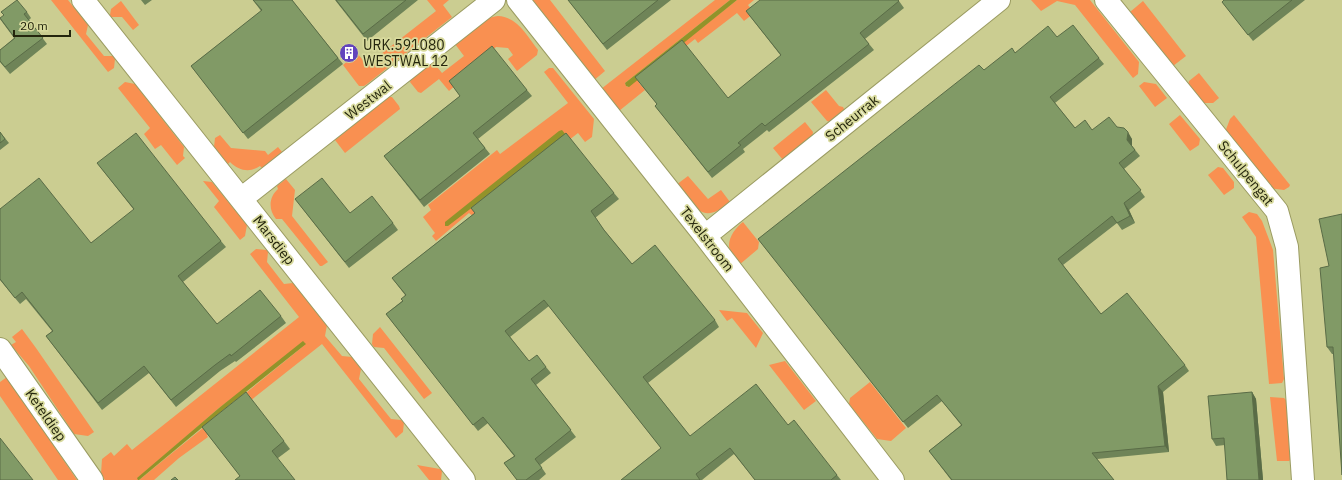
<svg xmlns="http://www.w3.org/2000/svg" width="1342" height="480" font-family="'IBM Plex Sans',sans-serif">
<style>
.green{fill:#f99051}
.water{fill:#92932a}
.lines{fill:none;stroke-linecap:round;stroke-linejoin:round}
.minor-casing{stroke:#9b9c62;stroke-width:24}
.minor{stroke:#fff;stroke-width:22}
.wall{fill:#6f8458}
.shaded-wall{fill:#5a6c47}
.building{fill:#819a66;stroke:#5a6c47}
.labels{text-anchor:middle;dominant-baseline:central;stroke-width:3.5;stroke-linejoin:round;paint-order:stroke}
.poi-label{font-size:14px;fill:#24250d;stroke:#d8da9d;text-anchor:start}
.street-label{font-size:14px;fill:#24250d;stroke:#d8da9d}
</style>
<rect width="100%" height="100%" fill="#cbcd91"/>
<path class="green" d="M51 0H68L88 25 86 34 104 56H113L115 59 114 68 108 72Z
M427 0H449L443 5 452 17 367 84 364 86H359L343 65 357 53 367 65 436 11Z
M532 0H550L605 71 593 81Z
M715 0H730L625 83 627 87 737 0H754L748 5 754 13 744 21 737 13 698 43 695 39 639 83 645 90 619 111 601 89Z
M1031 0H1090L1139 62 1138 74 1133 78 1075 5 1057 1 1041 11Z
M121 1 139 25 133 30 122 17H111L110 15 111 9Z
M1143 1 1186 56 1173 66 1130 12Z
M498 16C518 17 527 36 538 50L537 55 517 71 508 59 513 55 508 48 496 47 456 80 458 83 449 91 439 79 421 93 418 92 410 82 411 79 433 62 442 73 464 56 455 44C468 34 481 18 498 16Z
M549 68H553L594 119 592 137 585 142 578 133 473 216 469 213 436 241 432 236 435 233 423 217 431 210 428 205 497 150 500 154 568 103 544 72Z
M1199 73 1219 98 1213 103H1202L1188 85 1189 81Z
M125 82 135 84 184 147 183 156 185 158 177 165 161 145 155 149 144 134 150 128 118 88Z
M1144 82 1156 84 1167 98 1155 107 1139 86Z
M826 90 839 106 843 107 845 111 831 122 827 121 811 102Z
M388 97H392L399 106 400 109 345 153 335 140Z
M1180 115 1200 139 1199 145 1190 151 1169 124Z
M1234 115 1290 185 1289 187 1284 190 1269 188 1225 132 1230 119Z
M805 122 813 132 812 138 783 160 773 148Z
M220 135 231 148 265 151 268 155 278 147 282 152 262 168 260 166C250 173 239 171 230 162L228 164 214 147 215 138Z
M1218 167 1223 168 1234 182V188L1224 195 1208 175Z
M688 176 708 199 721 190 730 202C702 226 695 207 676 185Z
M286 179 295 190 292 216 328 262 322 266H320L282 219H276C268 209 269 197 278 189L277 186Z
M203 181 212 182 247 225 245 236 240 240 214 207 219 201Z
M1249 212 1257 214 1262 221 1273 250 1284 379 1282 383 1269 384 1256 237 1242 217Z
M743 222 759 242 758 249 739 265C736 260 732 255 730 251 726 240 735 228 743 222Z
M256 249 267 250 268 252 267 262 284 284 293 283 327 325 325 336 342 356 352 357 361 369 359 379 391 419 401 420 404 422 403 432 396 438 322 344 207 435 208 437 179 458 154 480H139L306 344 219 408 138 478V480H105L101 474 102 459 111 452 114 456 127 444 132 450 299 317 250 254Z
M719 310 747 313 763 333 756 348 732 318 727 321Z
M380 327 432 393 424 399 384 348 374 347 372 344 373 334Z
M22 329 36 348 94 432 88 436 74 434 29 366 11 345 16 342 12 337Z
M785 361 816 401 804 410 769 365Z
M7 377 77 480H58L0 396V382Z
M870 382 906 428 891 441 877 439 849 404 850 398Z
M1270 397 1284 398 1286 400 1292 458 1289 461H1277Z
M417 465 440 469 442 471 441 480H429Z"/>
<path class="water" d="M730 0H737L629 87 626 86 625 83Z
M562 130 566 135 564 137 448 226H445V222L559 131Z
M303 341 306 344 222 411 139 480H138L137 478 219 408Z"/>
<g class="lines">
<defs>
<path id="minor" d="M83 0 464 480
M518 0 705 236 893 480
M1106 0 1277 211 1287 247 1303 480
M241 199 494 0
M705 236 999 0
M0 349 92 480"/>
</defs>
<use href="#minor" class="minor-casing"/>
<use href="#minor" class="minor"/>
</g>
<path class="wall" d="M141 0H152L145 5Z
M253 0H292L343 64 248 139 191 66 261 11Z
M335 0H418L367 41Z
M568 0H671L607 50Z
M1224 0H1305L1253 41 1222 2Z
M899 1 904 8 865 39 874 50 769 132 767 130 743 149 745 152 712 178 660 112 655 106 657 104 635 77 728 98 781 56 746 11Z
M27 12 31 18 29 20 47 44 10 74 0 62V50L14 38 0 19Z
M1057 37 1099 58 1104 64 1055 103 1075 128 1092 130 1117 127 1132 139V146L1140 156 1124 169 1145 197 1129 210 1135 223 1122 230 1117 223 1063 265 1101 314 1185 365 1189 371 1163 392 1169 452 1097 459 1114 480H951L929 451 961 425 942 401 908 428 758 239 984 70 1015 53Z
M449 81 527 90 532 96 478 139 490 154 424 207 384 156 460 96Z
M0 132 9 143 0 150Z
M97 163 221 241 226 247 183 282 217 324 281 316 286 323 236 362 235 361 220 371 176 407 149 373 102 410 46 336 52 331 26 299 20 304 0 280V209L91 243 134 210Z
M614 193 619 199 595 218 604 230 632 264 715 320 719 327 648 383 690 436 788 425 837 475 841 480H755L734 454 702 480H621L661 448 549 306 510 337 529 361 546 367 551 373 536 385 576 437 540 465 546 474 539 480H517L504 463 514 456 488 423 478 431 386 314 402 301 405 295 392 278 475 213 471 208Z
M295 199 350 213 393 223 398 230 349 268Z
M1342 214 1333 354H1332L1327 347 1329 266Z
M1252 392 1256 399 1263 480H1227L1225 445 1216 446 1212 439Z
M202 427 284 441 290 449 278 458 240 476Z"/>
<path class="shaded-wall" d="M1128 132 1132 139V146L1127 140Z
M1124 203 1129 210 1135 223 1130 216Z
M1158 386 1163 392 1169 452 1165 446Z
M1252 392 1256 399 1263 480H1259Z"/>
<path class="building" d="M17 0 27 12 24 14 43 38 5 67 0 61V50L15 38 0 18 4 15 1 12Z
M253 0H292L338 58 243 133 191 66 262 10Z
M336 0H406L363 34Z
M568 0H658L603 44Z
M760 0H898L899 1 860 33 869 44 765 126 762 123 738 143 741 145 708 172 655 106 657 104 635 77 682 40 728 98 781 55 746 11Z
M1224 0H1292L1248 35 1222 2Z
M1073 25 1099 58 1050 97 1075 128 1085 120 1092 130 1109 117 1117 127 1124 128 1128 132 1127 140 1135 150 1119 163 1141 190 1124 203 1130 216 1117 223 1112 216 1058 259 1101 314 1127 293 1185 365 1158 386 1165 446 1092 453 1114 480H952L929 451 962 425 937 395 903 422 758 239 979 65 984 70 1012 48 1015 53 1048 26 1057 37Z
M492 46 527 90 473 133 485 148 420 200 384 156 460 96 449 81Z
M0 132 5 139 0 143Z
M136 133 221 241 178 276 217 324 260 290 281 316 231 356 230 354 215 365 171 400 144 366 98 403 46 336 53 331 22 292 15 298 0 279V209L39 178 91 243 134 209 97 163Z
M566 133 614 193 591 211 604 230 632 264 655 245 715 320 643 377 690 436 756 384 788 425 794 420 837 475 831 480H755L730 448 696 474 700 480H621L661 448 544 300 505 331 529 361 537 355 546 367 531 379 571 430 535 459 542 468 526 480H517L504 463 515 456 483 417 473 425 386 314 403 301 401 299 406 295 392 278 475 213 471 208Z
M322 178 350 213 372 196 393 223 345 262 295 199Z
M1342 214V475L1333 347H1327L1320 268 1329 266 1319 219Z
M246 392 284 441 272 451 295 480H235L240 476 202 427Z
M1252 392 1259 480H1227L1224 438 1212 439 1208 396Z
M0 438 33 480H0Z
M175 477 178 480H171Z"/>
<defs>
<symbol id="building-disc" viewBox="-11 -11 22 22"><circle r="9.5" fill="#6244bd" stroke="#d8da9d"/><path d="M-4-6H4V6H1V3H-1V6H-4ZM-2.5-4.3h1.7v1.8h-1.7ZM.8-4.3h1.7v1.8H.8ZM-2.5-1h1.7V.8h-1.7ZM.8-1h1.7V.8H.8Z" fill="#fff"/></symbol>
</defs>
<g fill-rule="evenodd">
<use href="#building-disc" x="338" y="42" width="22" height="22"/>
</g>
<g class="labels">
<g class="poi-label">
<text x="363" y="45">URK.591080<tspan x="363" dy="16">WESTWAL 12</tspan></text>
</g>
<g class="street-label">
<text transform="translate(368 100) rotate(-38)">Westwal</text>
<text transform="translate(852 118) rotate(-39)">Scheurrak</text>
<text transform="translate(1246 173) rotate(51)">Schulpengat</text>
<text transform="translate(707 239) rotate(52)">Texelstroom</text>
<text transform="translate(274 240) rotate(52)">Marsdiep</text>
<text transform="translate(46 415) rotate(55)">Keteldiep</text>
</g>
</g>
<path d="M14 30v6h56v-6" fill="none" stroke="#24250d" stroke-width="2"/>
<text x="20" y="30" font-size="12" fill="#24250d" stroke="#d8da9d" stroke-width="3" paint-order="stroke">20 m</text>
</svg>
